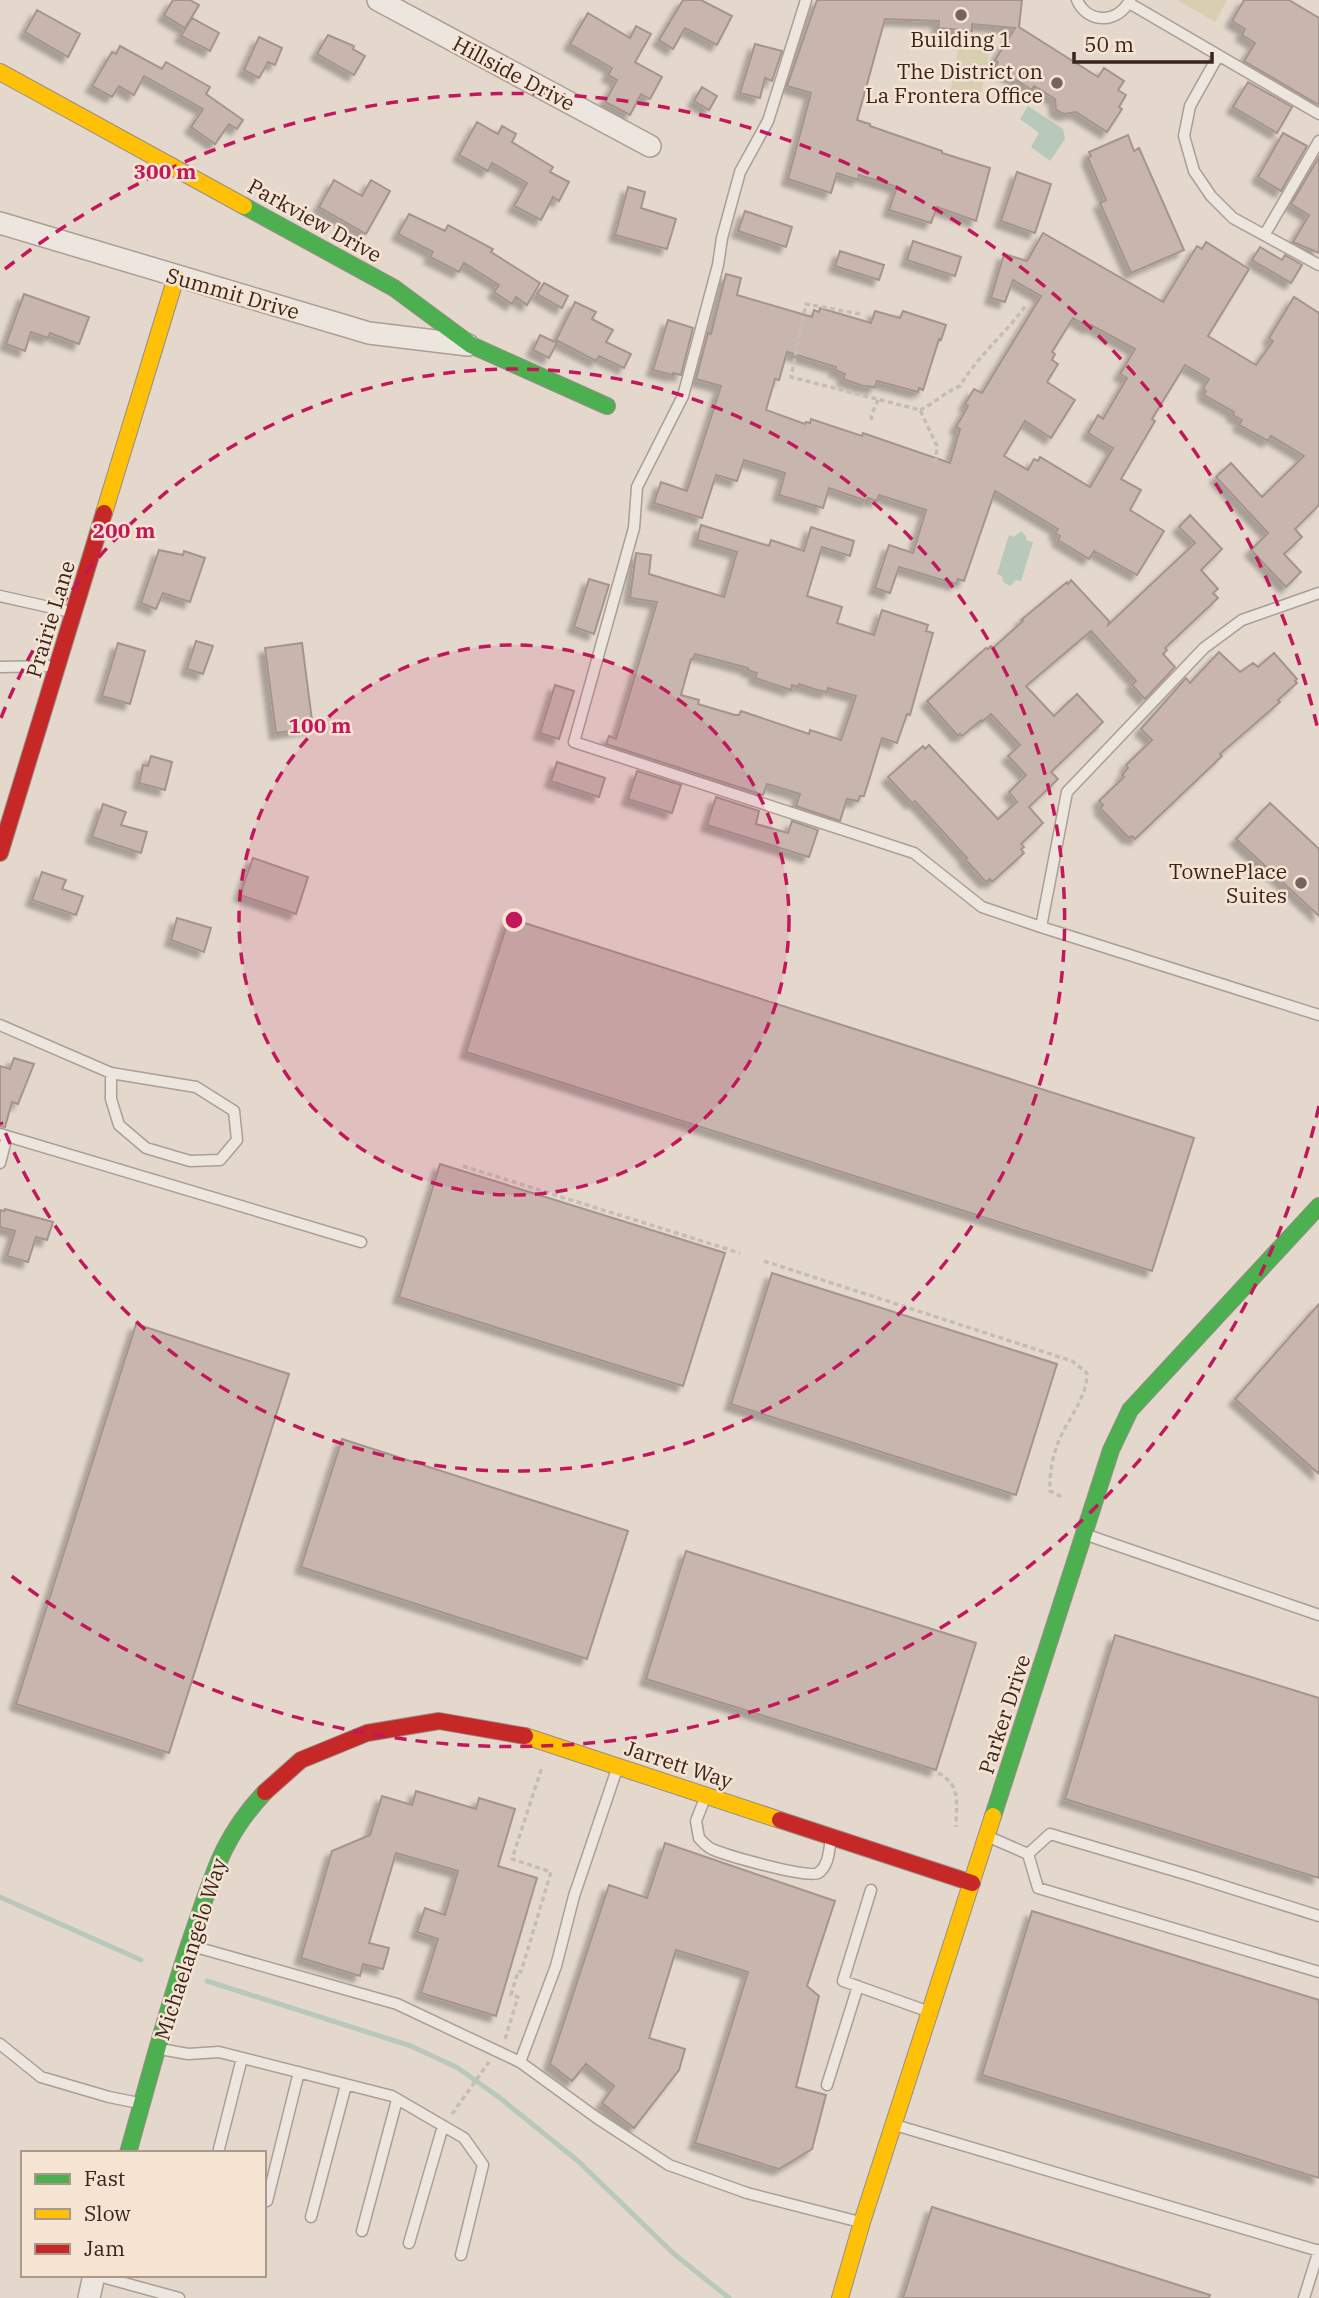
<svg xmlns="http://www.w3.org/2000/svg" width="1319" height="2298" font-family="'IBM Plex Serif',serif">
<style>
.green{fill:#d7cfaf}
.water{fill:#b8c8bb}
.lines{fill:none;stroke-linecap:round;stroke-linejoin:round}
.stream{stroke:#b8c8bb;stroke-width:5}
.building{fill:#c8b6ae;stroke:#a5948c;stroke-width:2;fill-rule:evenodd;filter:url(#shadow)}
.lane-casing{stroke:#aa9e96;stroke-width:13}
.street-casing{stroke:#aa9e96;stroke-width:24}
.fast-casing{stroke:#998d86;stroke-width:18}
.slow-casing{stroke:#998d86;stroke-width:18}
.jam-casing{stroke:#998d86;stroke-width:18}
.path{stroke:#c5bcb6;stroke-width:3.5;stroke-dasharray:5 3.5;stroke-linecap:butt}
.lane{stroke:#ece6df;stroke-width:10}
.street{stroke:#ece6df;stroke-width:21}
.fast{stroke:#4caf50;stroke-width:16}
.slow{stroke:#ffc107;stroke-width:16}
.jam{stroke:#c62828;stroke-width:16}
.ring{fill:none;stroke:#c2185b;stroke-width:3.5;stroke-dasharray:12 9}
.poi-dot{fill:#75645b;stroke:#f6e4d3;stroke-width:2.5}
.labels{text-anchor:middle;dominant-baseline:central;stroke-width:5;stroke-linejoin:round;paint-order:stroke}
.poi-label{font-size:21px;fill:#39251e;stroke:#f6e4d3;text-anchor:end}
.street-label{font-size:21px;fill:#39251e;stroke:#f6e4d3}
.centre{fill:#c2185b;stroke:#f6e4d3;stroke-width:3.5}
.ring-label{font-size:21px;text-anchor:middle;font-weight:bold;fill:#c2185b;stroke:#f6e4d3;stroke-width:5;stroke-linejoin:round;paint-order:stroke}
</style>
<defs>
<filter id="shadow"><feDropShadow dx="-6" dy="6" stdDeviation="2" flood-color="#0004"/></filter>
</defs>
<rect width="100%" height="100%" fill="#e4d8cd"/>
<path class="green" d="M1177 0H1227L1215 22Z
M959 46 989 52 979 104 949 99Z"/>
<path class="water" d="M1028 106 1063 129 1065 139 1050 161 1031 147 1039 133 1020 119Z
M1021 531 1026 536V540L1033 542 1021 581 1016 580 1010 586 1003 582 1002 576 997 574 1009 535 1014 537Z"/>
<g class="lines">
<path class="stream" d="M0 1897 141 1960
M207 1981 411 2046 458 2068 500 2098 578 2161 674 2254 729 2298"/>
</g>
<path class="building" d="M173 0H190L199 5 185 28 164 15Z
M683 0H701L732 16 717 45 685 28 673 49 659 40Z
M817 0H1022L1019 27 1098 77 1104 68 1124 81 1118 90 1126 95 1119 107 1122 109 1107 132 1076 112 1064 114 1056 110 1055 99 1034 86 1032 90 995 67 998 62 995 60 1015 28 972 24V31L938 28 939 21 885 19 857 120 870 124V126L942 151V153L990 168 976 221 937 207 931 223 889 210 897 187 859 175 858 180 837 173 831 193 788 179 811 93 787 86Z
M1244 0H1289L1319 18V105L1244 61 1255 43 1242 35 1245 29 1232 21Z
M37 10 80 34 68 57 25 32Z
M588 13 630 38 636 26 651 34 635 62 662 77 650 99 641 94 630 115 605 102 617 80 608 75 612 68 570 44Z
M192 18 219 33 210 51 181 36Z
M328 35 354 46 353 49 365 56 354 75 317 54Z
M259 37 282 48 275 65 268 62 259 78 244 70Z
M755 44 782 51 772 81 765 78 760 98 740 93Z
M120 46 162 69 166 62 210 87 206 94 243 120 237 129 229 124 215 144 191 127 203 109 144 76 134 95 119 86 112 97 92 86 112 52 116 54Z
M1248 82 1292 107 1277 133 1233 107Z
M702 87 717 96 709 110 694 101Z
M477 122 498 134 502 126 516 134 512 142 553 167 550 172 569 182 559 201 553 197 541 220 514 206 527 183 492 163 488 171 459 155Z
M1283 133 1307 146 1281 191 1258 177Z
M1128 135 1134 151 1139 148 1184 250 1131 273 1100 203 1106 200 1088 158 1091 156 1089 152Z
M1319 157V253L1293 242 1309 215 1291 204Z
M1017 172 1051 184 1035 233 1001 221Z
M334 180 362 196 371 180 390 191 366 234 319 207Z
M628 187 645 192 641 208 676 219 667 249 615 235Z
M745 211 792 227 786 247 738 231Z
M409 214 445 231 448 225 493 249 491 252 540 283 527 305 516 297 512 304 494 292 499 285 464 263 459 272 430 257 433 252 398 234Z
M1043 233 1163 302 1197 246 1202 249 1206 242 1249 269 1208 336 1256 365 1273 341 1269 338 1294 297 1319 313V505L1295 529 1302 537 1284 554 1301 572 1286 587 1251 550 1268 533 1216 477 1231 463 1262 497 1304 456 1271 436 1268 441 1239 425 1242 420 1233 415 1234 412 1204 395 1206 391 1203 389 1209 379 1185 365 1152 419 1155 421 1121 479 1141 490 1130 510 1164 531 1137 575 1094 551 1089 559 1058 540 1060 536 1055 533 1058 529 995 491 964 581 958 579 956 584 899 567 890 593 875 588 889 545 913 553 926 510 879 495 877 501 868 498 867 501 829 488 823 508 779 495 785 473 744 460 737 481 716 475 702 518 654 503 661 482 687 491 712 414 721 386 696 379 708 333 711 334 726 274 741 278 737 295 812 317 814 310 819 312 820 308 871 323 875 311 900 318 903 311 946 325 941 340 939 339 923 390 919 388 918 392 877 381 875 387 863 386 843 379 845 374 835 370 836 367 787 352 779 380 775 379 766 410 805 424 806 422 810 423 811 419 862 436 863 433 950 463 960 429 956 427 968 406 965 404 974 389 982 393 1041 296 1013 280 1005 302 991 298 1004 254 1027 261ZM1073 318 1090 328 1091 325 1135 349 1120 374 1127 378 1103 419 1098 415 1088 433 1113 448 1090 487 1040 457 1038 461 1034 459 1028 470 1004 456 1025 421 1051 438 1075 400 1047 382 1058 364 1052 360 1055 354 1052 352Z
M913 241 961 257 955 276 907 260Z
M1260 247 1282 260 1285 255 1302 265 1291 283 1252 260Z
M840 251 884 265 879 280 835 266Z
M544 283 568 296 562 308 537 294Z
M24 294 89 317 79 344 50 333 48 338 31 332 25 351 6 344Z
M575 302 596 312 592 319 613 330 606 342 631 354 624 368 599 356 596 361 556 340Z
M668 320 693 328 681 375 673 373V375L653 370Z
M540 335 557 343 549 358 533 350Z
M1190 515 1222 549 1201 570 1218 589 1213 593 1218 598 1165 648 1167 650 1163 654 1175 667 1145 699 1132 685 1136 681 1091 631 1026 686 1054 716 1077 694 1103 722 1051 772 1058 779 1029 807 1043 823 1021 844 1024 847 1021 849 1024 853 992 882 990 879 986 882 965 859 967 858 915 801 912 803 888 777 923 746 925 749 929 745 998 819 1017 802 1009 792 1026 775 1008 756 1020 745 991 714 982 722 981 720 962 736 960 734 958 736 927 701 986 648 988 649 991 646 993 648 1023 621 1021 620 1067 582 1068 584 1071 580 1109 621 1108 625 1195 543 1179 527Z
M701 525 769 546 771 540 804 551 811 527 854 541 850 556 822 547 807 596 842 607 837 623 874 635 882 610 928 625 926 631 933 633 910 715 907 714 897 743 882 738 864 796H860L858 801 847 799 840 821 796 806 800 794 767 784 763 795 606 744 609 736 616 739 657 602 630 598 636 553 651 555 649 574 724 597 737 552 697 540ZM695 654 748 668V670L757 673 755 678 791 690 792 685 798 687 799 684 817 690 827 692 828 688 856 696 841 740 810 730 809 734 741 711 739 715H735L698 704 699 700 681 695 691 659H693Z
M159 550 183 555 184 551 205 558 190 602 163 593 156 609 141 603Z
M589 579 609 585 594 634 574 627Z
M196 641 213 646 203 674 187 669Z
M118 643 145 651 130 704 102 696Z
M302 643 313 728 276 733 265 648Z
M1219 652 1240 672 1253 663 1258 667 1274 653 1297 679 1295 681 1297 683 1278 700 1280 702 1220 754 1222 756 1135 839 1132 836 1129 838 1100 808 1103 805 1099 801 1124 777 1122 775 1128 768 1126 765 1152 740 1141 729 1186 678 1190 683Z
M555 685 574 691 559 739 540 733Z
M151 756 172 762 165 790 139 783 143 765 148 766Z
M557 762 605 778 599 797 551 781Z
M637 771 681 785 672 813 628 799Z
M716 797 759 811 756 824 788 833 792 821 818 830 809 857 707 825Z
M1270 803 1319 849V916L1236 839Z
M103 804 126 812 121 825 147 832 141 853 92 837Z
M253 858 308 877 296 914 240 895Z
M42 872 66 880 62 889 83 896 76 915 32 900Z
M177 918 211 928 204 952 171 940Z
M509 918 1194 1138 1152 1271 466 1052Z
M14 1058 34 1064 18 1104 12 1102 5 1127 0 1126V1066L10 1069Z
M440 1164 725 1253 683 1386 399 1297Z
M5 1209 53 1222 47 1240 36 1237 28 1262 7 1256 15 1231 0 1227V1210L4 1211Z
M772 1273 1057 1364 1016 1495 731 1404Z
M1319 1304V1474L1235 1399Z
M136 1324 289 1374 169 1753 16 1704Z
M342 1439 628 1531 587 1659 301 1567Z
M686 1551 976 1643 936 1770 646 1679Z
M1115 1635 1319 1698V1878L1065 1799Z
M416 1791 476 1809 479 1798 515 1809 498 1866 537 1878 496 2016 421 1993 438 1939 417 1932 425 1908 445 1915 458 1871 396 1853 369 1943 389 1948 383 1969 363 1964 360 1976 301 1958 332 1851 370 1835 382 1796 412 1805Z
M665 1843 835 1901 807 1986 819 1996 796 2087 826 2095 812 2149 779 2169 695 2143 748 1972 676 1950 649 2038 685 2049 679 2070 634 2128 602 2103 614 2086 586 2064 572 2081 550 2064 609 1885 647 1898Z
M1032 1911 1319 2000V2178L982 2075Z
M932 2207 1210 2295 1209 2298H903Z"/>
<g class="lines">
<defs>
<path id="lane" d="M806 0 768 121 740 172 722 238 718 265 683 396 637 487 634 528 574 742 914 853 982 907 1041 927 1319 1015
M1077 0C1088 25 1119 23 1130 0
M1129 3 1319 114
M1218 56 1190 106 1184 136 1194 171 1211 196 1233 218 1319 265
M1265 234 1319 141
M0 596 71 612
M0 667 55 666
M1041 927 1067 792 1204 648 1242 620 1319 593
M0 1025 111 1073 196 1087 234 1111 237 1140 220 1160 190 1161 146 1148 119 1125 111 1099V1073
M0 1134 361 1242
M0 1163 7 1136
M1087 1535 1319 1615
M705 1798 696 1821 699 1838C703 1842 707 1847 712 1849 725 1855 808 1879 818 1873 829 1866 829 1850 831 1838
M989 1837 1028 1854
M1028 1854 1038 1888 1319 1972
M1028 1854 1050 1834 1192 1876 1319 1916
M871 1890 843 1981 927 2011
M192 1946 397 2004 520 2062 597 2118 669 2165 747 2193 860 2222
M0 2044 41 2077 109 2097 139 2103
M160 2049 188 2054 219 2052 392 2096 464 2138 483 2165 461 2255
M520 2062 556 1966 574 1896 617 1769
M827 2085 858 1986
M895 2125 1319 2251
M218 2153 242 2058
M267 2201 299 2072
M311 2217 346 2085
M362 2231 397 2100
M409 2243 443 2126
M95 2275 179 2298
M1304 2298 1319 2250"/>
<path id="street" d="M378 0 650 146
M0 223 369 333 468 345
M89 2298 94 2275"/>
<path id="fast" d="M244 206 394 288 471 345 607 406
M993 1816 1111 1450 1130 1410 1319 1206
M128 2153C149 2079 168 2005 193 1933 213 1876 222 1837 265 1792"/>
<path id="slow" d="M0 72 244 206
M104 513 176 277
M525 1736 780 1820
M840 2298 862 2222 993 1816"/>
<path id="jam" d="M0 853 104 513
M265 1792 301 1760 367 1733 439 1721 525 1736
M780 1820 972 1883"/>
</defs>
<use href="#lane" class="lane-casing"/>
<use href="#street" class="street-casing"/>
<use href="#fast" class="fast-casing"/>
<use href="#slow" class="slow-casing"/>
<use href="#jam" class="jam-casing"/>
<path class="path" d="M860 314 806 304 791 377 920 410 937 446 935 469
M920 410C933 404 948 390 960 386 979 354 1005 335 1026 305
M872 420 871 416 878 400
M463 1166 740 1253
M764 1261 1072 1361 1087 1373C1087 1397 1070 1416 1060 1438 1053 1454 1049 1473 1050 1491L1064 1498
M938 1773C962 1785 956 1804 956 1827
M505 2039 518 1997 511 1995 518 1971 521 1972 551 1872 512 1859 542 1767
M452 2114 489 2062"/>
<use href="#lane" class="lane"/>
<use href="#street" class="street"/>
<use href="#fast" class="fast"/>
<use href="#slow" class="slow"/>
<use href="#jam" class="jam"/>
</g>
<circle cx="514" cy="920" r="275" fill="#c2185b" fill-opacity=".12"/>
<g class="ring">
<circle cx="514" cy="920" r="275"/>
<path d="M1 718A551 551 0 1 1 1 1122"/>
<path d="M1319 1106A826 826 0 0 1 5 1571M5 269A826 826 0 0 1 1319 734"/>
</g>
<g class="poi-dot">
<circle cx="961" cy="15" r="7"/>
<circle cx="1057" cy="83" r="7"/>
<circle cx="1301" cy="883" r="7"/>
</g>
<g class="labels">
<g class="poi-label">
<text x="961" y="39" text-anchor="middle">Building 1</text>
<text x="1043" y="71">The District on<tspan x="1043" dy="24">La Frontera Office</tspan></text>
<text x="1287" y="871">TownePlace<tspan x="1287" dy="24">Suites</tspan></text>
</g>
<g class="street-label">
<text transform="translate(514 73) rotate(28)">Hillside Drive</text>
<text transform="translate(315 220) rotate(29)">Parkview Drive</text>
<text transform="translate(233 293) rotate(16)">Summit Drive</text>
<text transform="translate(50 619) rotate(-73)">Prairie Lane</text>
<text transform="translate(1004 1714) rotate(-72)">Parker Drive</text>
<text transform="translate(679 1764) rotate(18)">Jarrett Way</text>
<text transform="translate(190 1949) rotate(-72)">Michaelangelo Way</text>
</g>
</g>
<circle cx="514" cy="920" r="10" class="centre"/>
<g class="ring-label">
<text x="165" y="179">300 m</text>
<text x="124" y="538">200 m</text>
<text x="320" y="733">100 m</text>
</g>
<rect x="21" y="2151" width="245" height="126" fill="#f6e4d3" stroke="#aa988b" stroke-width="2"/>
<rect x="35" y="2174" width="35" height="10" fill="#4caf50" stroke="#aa988b" stroke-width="2"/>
<text x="84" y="2186" font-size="21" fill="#39251e">Fast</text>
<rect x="35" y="2209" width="35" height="10" fill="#ffc107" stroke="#aa988b" stroke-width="2"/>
<text x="84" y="2221" font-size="21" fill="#39251e">Slow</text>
<rect x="35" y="2244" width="35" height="10" fill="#c62828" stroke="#aa988b" stroke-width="2"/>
<text x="84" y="2256" font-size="21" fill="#39251e">Jam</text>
<path d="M1074 52v10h138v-10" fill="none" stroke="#39251e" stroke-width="3.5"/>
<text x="1084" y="52" font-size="21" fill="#39251e" stroke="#f6e4d3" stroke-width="5" paint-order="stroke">50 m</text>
</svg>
